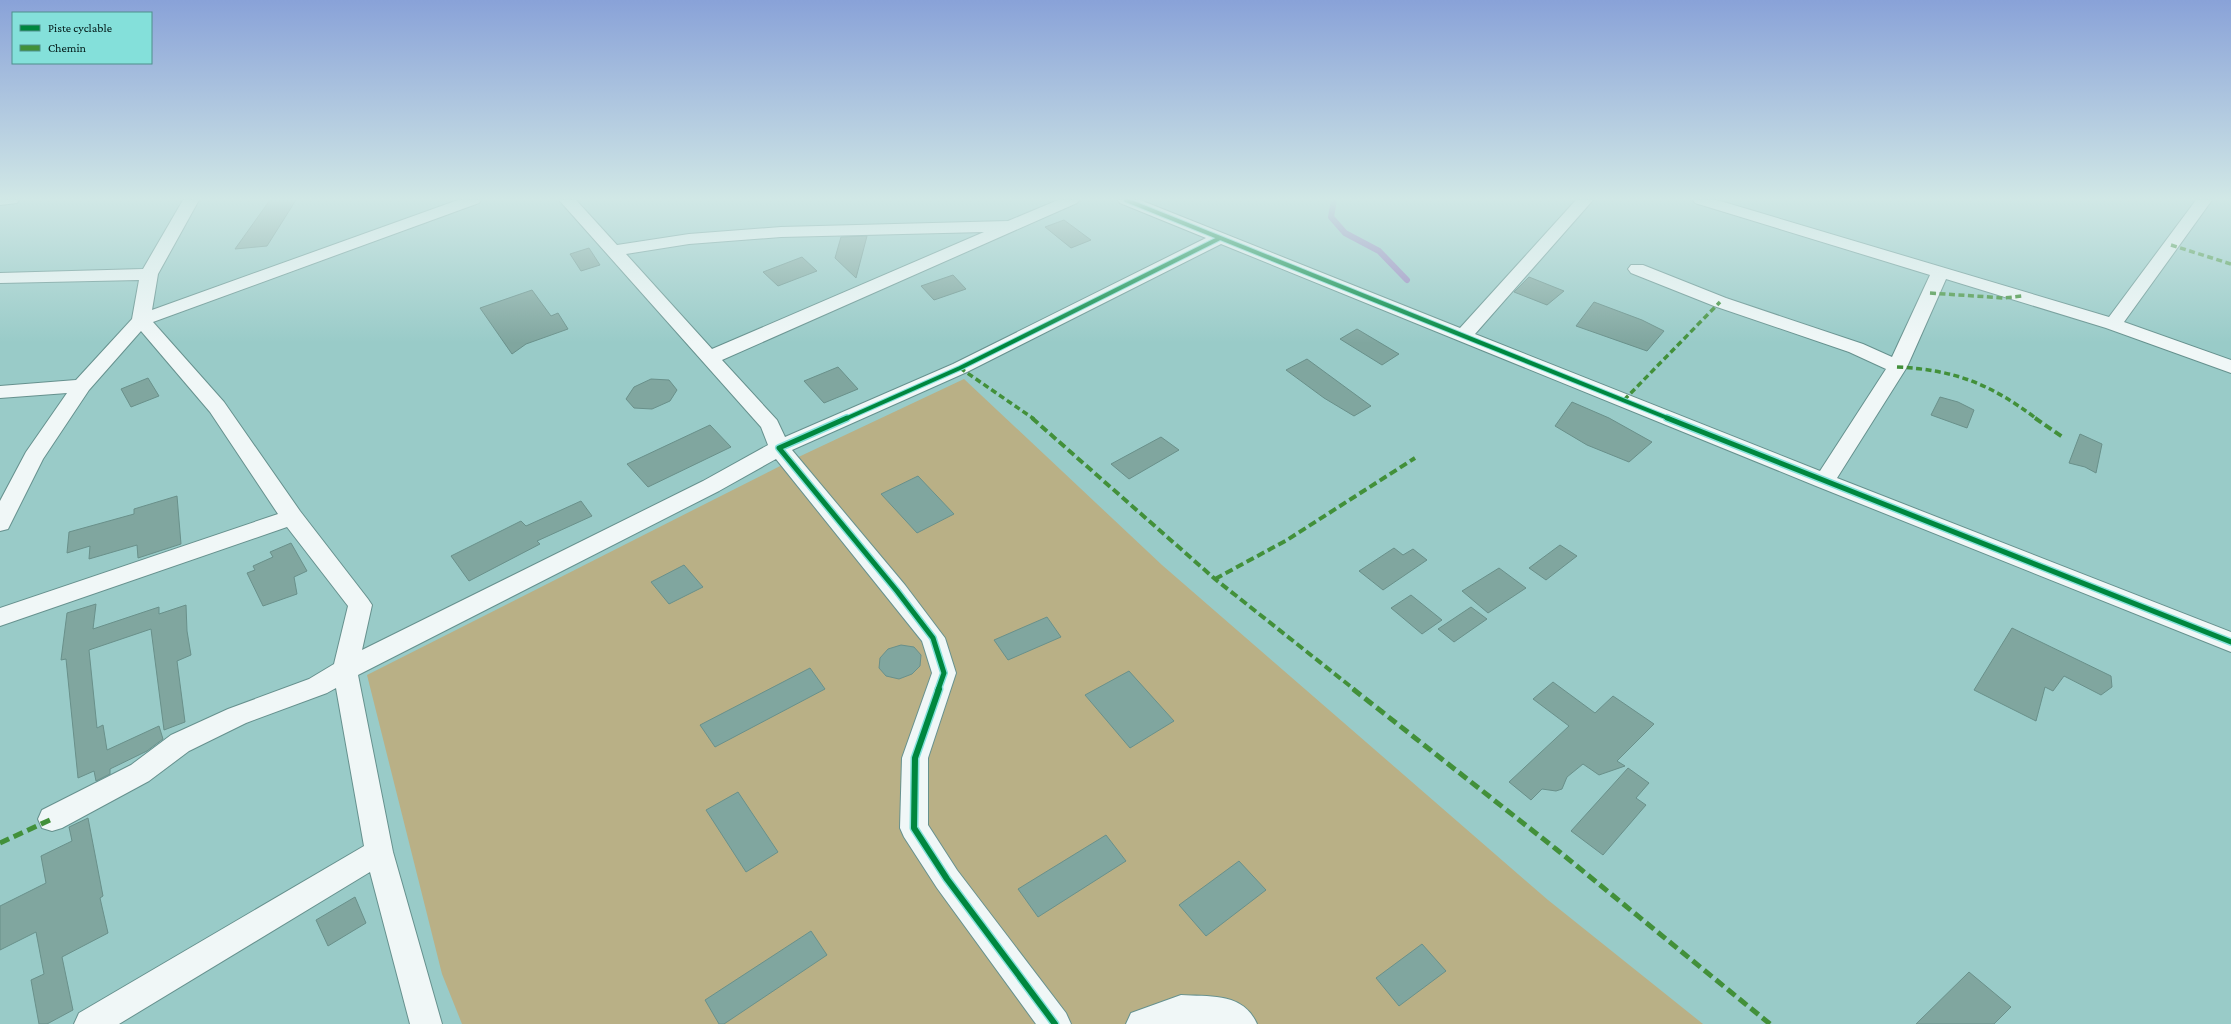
<svg xmlns="http://www.w3.org/2000/svg" width="2231" height="1024" viewBox="0 0 2231 1024" font-family="'Crimson Pro',serif">
  <style>
    .green { fill: #b9b086 }
    .lines { fill: none; stroke-linecap: round; stroke-linejoin: round }
    .stream { stroke: #9a87c0; stroke-width: 6 }
    .building { fill: #80a69f; stroke: #69908a }
    .minor-casing { stroke: #66918e; stroke-width: 2 }
    .minor { fill: #f0f7f7; fill-rule: evenodd }
    .quiet-far2 { stroke: #42903a; stroke-width: 3.5; stroke-dasharray: 6 3.5; stroke-linecap: butt }
    .quiet-far1 { stroke: #42903a; stroke-width: 4; stroke-dasharray: 8 4; stroke-linecap: butt }
    .quiet { stroke: #42903a; stroke-width: 5; stroke-dasharray: 10 5; stroke-linecap: butt }
    .cycleway-far2-casing { stroke: #84e0da; stroke-width: 6 }
    .cycleway-far1-casing { stroke: #84e0da; stroke-width: 8 }
    .cycleway-casing { stroke: #84e0da; stroke-width: 9 }
    .cycleway-far2 { stroke: #00873e; stroke-width: 4 }
    .cycleway-far1 { stroke: #00873e; stroke-width: 5 }
    .cycleway { stroke: #00873e; stroke-width: 6 }
  </style>
  <rect width="100%" height="100%" fill="#99cbc8"/>
  <!-- green -->
  <path class="green" d="M964,379L1162,565L1548,900L1703,1024H462L442,974L367,675L790,461Z"/>
  <g class="lines">
    <!-- stream -->
    <path class="stream" d="M1334,200L1331,217L1345,233L1379,251L1407,280"/>
  </g>
  <!-- building -->
  <path class="building" d="M270,200H296L267,246L235,249Z
    M1064,220L1091,240L1071,248L1045,227Z
    M867,236L856,278L835,258L841,237Z
    M589,248L600,265L581,271L570,254Z
    M802,257L817,271L778,286L763,272Z
    M953,275L966,289L934,300L921,286Z
    M1529,277L1564,291L1547,305L1514,292Z
    M532,290L551,316L558,313L568,329L526,344L512,354L480,308Z
    M1594,302L1642,320L1664,331L1647,351L1576,326Z
    M1357,329L1399,354L1382,365L1340,339Z
    M1307,359L1371,406L1354,416L1324,398L1286,370Z
    M838,367L858,389L824,403L804,381Z
    M148,378L159,396L131,407L121,389Z
    M651,379L669,380L677,390L670,401L652,409L634,408L626,399L634,387Z
    M1940,397L1958,402L1974,410L1967,428L1931,415Z
    M1572,402L1609,418L1652,442L1629,462L1587,445L1555,426Z
    M710,425L731,447L648,487L627,464Z
    M2080,434L2102,444L2096,473L2085,467L2069,463Z
    M1161,437L1179,450L1129,479L1111,464Z
    M918,476L954,514L917,533L881,494Z
    M177,496L181,544L138,558L137,545L89,559L90,546L67,553L69,532L134,514V509Z
    M581,501L592,516L537,541L540,544L469,581L451,556L521,521L526,526Z
    M291,543L307,571L294,577L297,594L263,606L247,573L255,570L253,566L273,557L270,552Z
    M1560,545L1577,556L1546,580L1529,568Z
    M1394,548L1403,555L1413,549L1427,560L1383,590L1359,571Z
    M684,565L703,587L669,604L651,582Z
    M1499,568L1526,588L1488,613L1462,591Z
    M1411,595L1442,620L1422,634L1391,608Z
    M96,604L93,629L159,607V614L186,605L187,631L191,655L177,661L185,722L164,730L151,629L89,650L97,728L103,725L107,750L159,726L163,739L147,751L110,769V774L96,781L94,771L78,778L66,659L61,660L67,613Z
    M1471,607L1487,619L1454,642L1438,629Z
    M1047,617L1061,637L1008,660L994,640Z
    M2012,628L2111,676L2112,687L2101,695L2064,676L2053,691L2045,687L2036,721L1974,690Z
    M901,645L914,647L921,655L920,666L912,674L899,679L886,676L879,668L880,658L888,649Z
    M810,668L825,689L715,747L700,725Z
    M1129,671L1174,721L1130,748L1085,695Z
    M1553,682L1595,713L1613,696L1654,724L1617,761L1625,766L1599,775L1583,764L1567,777L1562,789L1556,791L1542,789L1531,800L1509,782L1569,726L1533,699Z
    M1628,768L1649,783L1636,798L1646,805L1603,855L1571,831Z
    M738,792L778,852L746,872L706,810Z
    M88,818L103,896L100,898L108,933L62,957L73,1010L47,1024H39L31,980L44,974L36,932L0,950V906L46,883L41,856L72,841L69,827Z
    M1106,835L1126,861L1038,917L1018,889Z
    M1239,861L1266,890L1206,936L1179,905Z
    M355,897L366,923L328,946L316,920Z
    M811,931L827,955L724,1024H719L705,1000Z
    M1422,944L1446,971L1399,1006L1376,978Z
    M1969,972L2011,1007L1994,1024H1916Z"/>
  <g class="lines">
    <defs>
      <path id="minor" d="M0,200H19L17,203L0,205Z
        M183,200H199L158,274L152,310L458,200H481L479,203L153,322L224,402L300,511L368,599L372,605L362,650L703,481L768,445L761,427L559,200H576L617,245L689,234L781,227L1008,221L1058,200H1079L1077,203L722,360L777,420L785,437L953,364L1206,238L1120,203L1118,200H1140L1460,328L1576,200H1593L1475,334L1820,471L1886,369L1849,352L1714,306L1631,273L1628,269L1631,265H1643L1726,298L1863,344L1892,357L1930,275L1695,203L1693,200H1717L2109,317L2196,200H2212L2124,322L2231,360V373L2106,328L1946,279L1907,367L1837,478L2231,632V652L1816,486L1221,244L967,372L792,450L905,585L945,638L956,673L928,758V825L957,870L1066,1013L1071,1024H1036L937,888L904,837L900,828L902,758L932,673L922,641L776,459L719,491L358,675L393,852L442,1024H410L370,872L119,1024H74L79,1013L364,846L336,688L327,693L246,723L189,751L149,781L62,828L52,831L42,828L38,819L42,810L131,765L171,735L228,709L309,679L334,664L348,606L287,527L0,626V608L278,514L210,412L141,331L89,390L43,459L8,529L0,531V501L26,452L67,393L0,398V386L76,380L132,319L139,280L0,283V273L143,269ZM984,232L712,349L626,254L689,244L781,237Z
        M1181,995C1210,997 1243,992 1257,1024H1126L1131,1013Z"/>
    </defs>
    <!-- minor casing -->
    <use href="#minor" class="minor-casing"/>
    <!-- minor -->
    <use href="#minor" class="minor"/>
    <!-- quiet-far2 -->
    <path class="quiet-far2" d="M2171,245L2231,264
      M1930,293L2004,298L2022,296
      M1897,367C1956,370 1990,384 2037,419
      M960,368L1034,419
      M1624,400L1720,302"/>
    <!-- quiet-far1 -->
    <path class="quiet-far1" d="M1032,418L1215,579L1355,690
      M2035,418L2064,438
      M1215,579L1287,540L1415,458"/>
    <!-- quiet -->
    <path class="quiet" d="M1353,689L1556,849L1770,1024
      M0,843L52,819"/>
    <defs>
      <path id="cycleway-far2" d="M1126,200L1670,419
        M845,419L960,368L1220,238"/>
      <path id="cycleway-far1" d="M847,418L779,448L897,591L933,638L944,673L938,690
        M1667,418L2231,642"/>
      <path id="cycleway" d="M939,689L915,758L914,828L947,879L1055,1024"/>
    </defs>
    <!-- cycleway-far2 casing -->
    <use href="#cycleway-far2" class="cycleway-far2-casing"/>
    <!-- cycleway-far1 casing -->
    <use href="#cycleway-far1" class="cycleway-far1-casing"/>
    <!-- cycleway casing -->
    <use href="#cycleway" class="cycleway-casing"/>
    <!-- cycleway-far2 -->
    <use href="#cycleway-far2" class="cycleway-far2"/>
    <!-- cycleway-far1 -->
    <use href="#cycleway-far1" class="cycleway-far1"/>
    <!-- cycleway -->
    <use href="#cycleway" class="cycleway"/>
  </g>
  <!-- sky -->
  <linearGradient id="sky" x2="0" y2="1"><stop stop-color="#89a2d8"/><stop offset="0.58" stop-color="#d1e8e6"/><stop offset="1" stop-color="#d1e8e6" stop-opacity="0"/></linearGradient>
  <rect width="2231" height="343" fill="url(#sky)"/>
  <!-- legend -->
  <rect x="12" y="12" width="140" height="52" fill="#84e0da" stroke="#4f8f8b"/>
  <rect x="20" y="25" width="20" height="6" fill="#00873e" stroke="#4f8f8b"/>
  <text x="48" y="32" font-size="12" fill="#001615">Piste cyclable</text>
  <rect x="20" y="45" width="20" height="6" fill="#42903a" stroke="#4f8f8b"/>
  <text x="48" y="52" font-size="12" fill="#001615">Chemin</text>
</svg>
